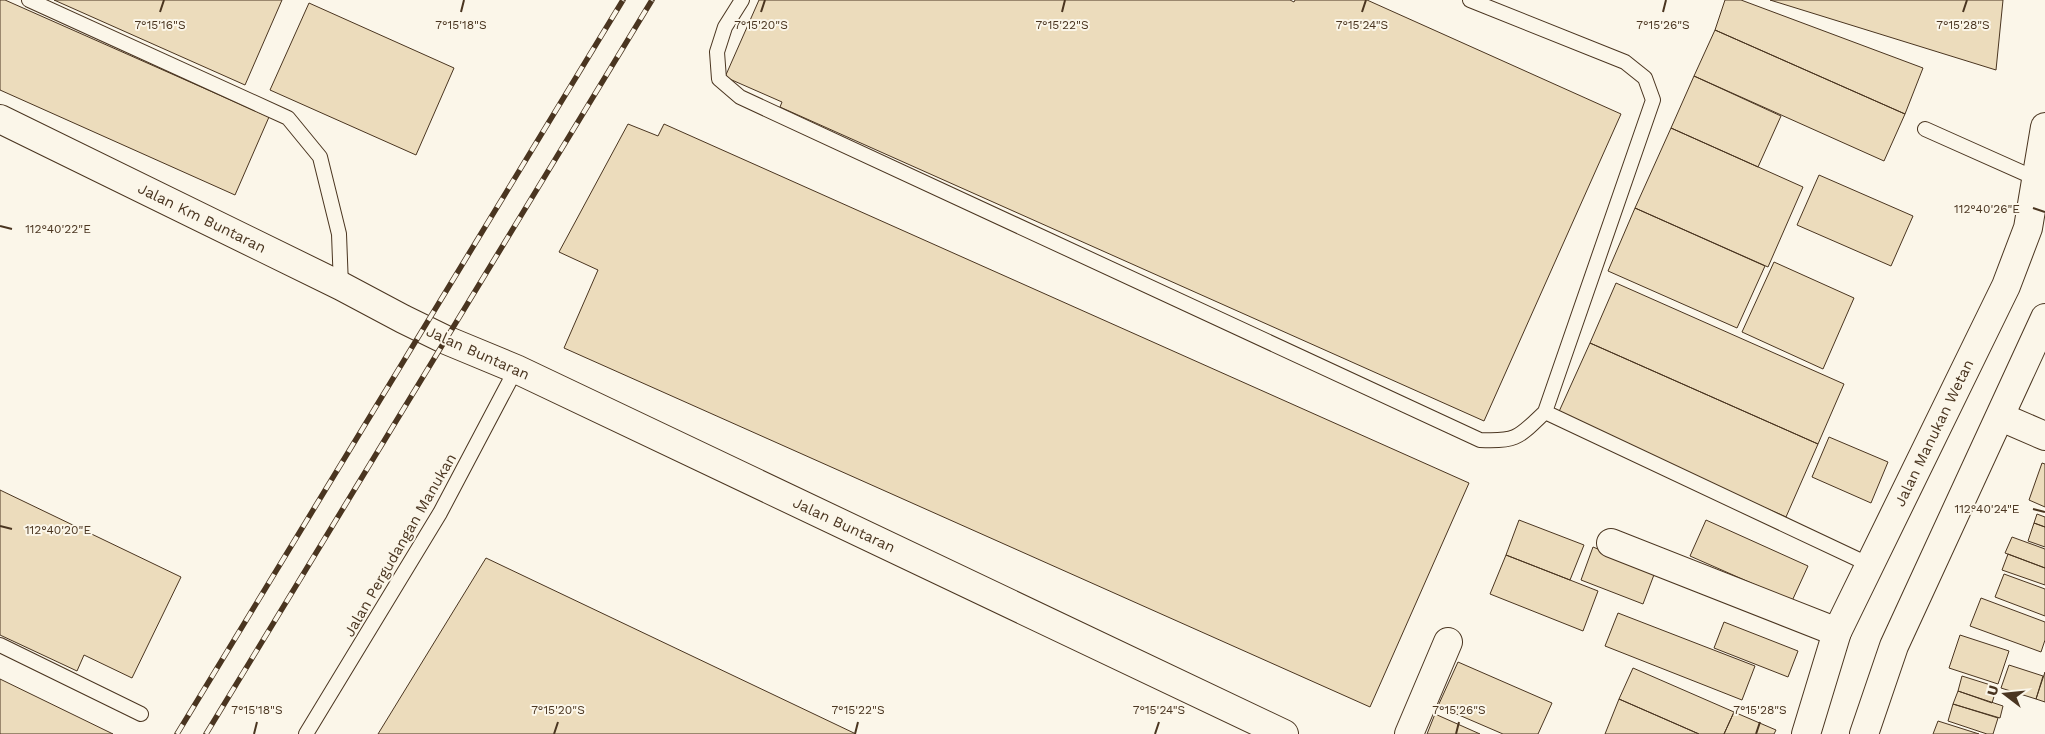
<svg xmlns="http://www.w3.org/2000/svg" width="2045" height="734" viewBox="0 0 2045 734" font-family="'Work Sans',sans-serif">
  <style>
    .building { fill: #ecdcbc; stroke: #4a3520 }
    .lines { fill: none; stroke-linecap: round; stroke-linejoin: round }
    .service-casing { stroke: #4a3520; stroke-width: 16 }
    .minor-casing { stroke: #4a3520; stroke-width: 30 }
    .secondary-casing { stroke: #4a3520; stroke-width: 30 }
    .service { stroke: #fbf6e9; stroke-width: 14 }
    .minor { stroke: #fbf6e9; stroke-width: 28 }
    .secondary { stroke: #fbf6e9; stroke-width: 28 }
    .rail-casing { stroke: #4a3520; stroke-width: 5.5 }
    .rail { stroke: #fbf6e9; stroke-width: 4; stroke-dasharray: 11; stroke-linecap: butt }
    .ticks { fill: none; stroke: #4a3520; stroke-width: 2 }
    .labels { text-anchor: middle; stroke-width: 4; stroke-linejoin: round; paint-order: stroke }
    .street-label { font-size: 15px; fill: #4a3520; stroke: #fbf6e9 }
    .ticks-label { font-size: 12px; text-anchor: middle; fill: #4a3520; stroke: #fbf6e9; stroke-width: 4; stroke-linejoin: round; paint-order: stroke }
  </style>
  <rect width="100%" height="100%" fill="#fbf6e9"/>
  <!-- building -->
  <path class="building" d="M0,0H5L269,117L235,195L0,90Z
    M54,0H282L245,85Z
    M759,0H1290L1294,2L1295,0H1367L1621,114L1484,421L780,107L782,102L725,77Z
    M1725,0H1741L1923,68L1905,114L1715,30Z
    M1770,0H2003L1996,70Z
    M309,3L454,68L416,155L270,90Z
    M1715,30L1905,114L1884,161L1694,76Z
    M1694,76L1781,116L1758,167L1671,128Z
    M628,124L658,136L664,124L1469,483L1370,707L564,348L598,270L559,252Z
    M1671,128L1803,187L1768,267L1635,208Z
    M1819,175L1913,216L1891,266L1797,225Z
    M1635,208L1765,266L1737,328L1608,271Z
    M1774,262L1854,298L1823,369L1742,332Z
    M1616,283L1844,384L1818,444L1590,343Z
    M1590,343L1818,444L1786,517L1557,416Z
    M1829,437L1888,462L1871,503L1812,477Z
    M2042,463L2045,464V507L2029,500Z
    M0,490L181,577L132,678L84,655L77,671L0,635Z
    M2037,514L2045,517V527L2034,523Z
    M1519,520L1584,545L1570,580L1506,555Z
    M1706,520L1808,566L1792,601L1690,556Z
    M2034,523L2045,527V547L2028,541Z
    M2012,537L2045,549V568L2005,553Z
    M1593,547L1655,572L1643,604L1581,580Z
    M2008,554L2045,568V585L2002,570Z
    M1506,555L1598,591L1583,631L1490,594Z
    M486,558L856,734H378Z
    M2004,574L2045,589V616L1995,597Z
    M1981,598L2045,622V640L2041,652L1970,626Z
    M1618,613L1755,666L1742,700L1605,646Z
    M1724,622L1798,651L1788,677L1714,648Z
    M1960,635L2009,651L1998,684L1949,668Z
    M1458,662L1552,703L1538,734H1503L1438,706Z
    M2009,665L2043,676L2036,699L2001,688Z
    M1633,668L1734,712L1724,734H1699L1619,699Z
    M2045,672V702L2036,699Z
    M1962,676L1997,687L1992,703L1958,691Z
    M0,679L113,734H0Z
    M1958,691L2003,706L2000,718L1953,704Z
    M1619,699L1699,734H1605Z
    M1953,704L1998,718L1993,734H1987L1948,721Z
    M1734,712L1776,730L1774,734H1724Z
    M1435,714L1480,734H1427Z
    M1938,721L1979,734H1933Z"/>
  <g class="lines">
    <defs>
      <path id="service" d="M29,0L288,118L320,157L339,234L341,286
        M742,0L725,27L717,52L719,79L740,97L1480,440C1517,442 1519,437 1545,412L1870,565
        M1470,0L1625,62L1645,78L1653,100L1545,412
        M1925,129L2037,179
        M0,645L141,714
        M306,734L440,513L516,369"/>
      <path id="minor" d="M0,119L341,286L403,319L446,340L516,369L1284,734
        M2001,417L2045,436
        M1611,543L1837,632
        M1409,734L1448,642"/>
      <path id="secondary" d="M1806,734L1837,632L2006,286L2028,228L2045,127
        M1864,734L1894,646L2045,318"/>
    </defs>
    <!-- service casing -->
    <use href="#service" class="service-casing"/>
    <!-- minor casing -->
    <use href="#minor" class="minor-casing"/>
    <!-- secondary casing -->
    <use href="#secondary" class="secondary-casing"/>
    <!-- service -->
    <use href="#service" class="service"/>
    <!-- minor -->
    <use href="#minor" class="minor"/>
    <!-- secondary -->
    <use href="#secondary" class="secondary"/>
    <defs>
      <path id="rail" d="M177,734L623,0
        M206,734L652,0"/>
    </defs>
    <!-- rail casing -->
    <use href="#rail" class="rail-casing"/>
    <!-- rail -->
    <use href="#rail" class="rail"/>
  </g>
  <!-- ticks -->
  <path class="ticks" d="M160,12L164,0M461,12L464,0M761,12L765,0M1062,12L1065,0M1362,12L1366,0M1663,12L1666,0M1963,12L1967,0M2033,208L2045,212M0,226L12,229M2033,509L2045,512M0,526L12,529M254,734L257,722M554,734L558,722M855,734L858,722M1155,734L1159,722M1456,734L1459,722M1756,734L1760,722"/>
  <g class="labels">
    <!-- street labels -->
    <g class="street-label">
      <text transform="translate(202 218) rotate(26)" y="5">Jalan Km Buntaran</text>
      <text transform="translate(478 353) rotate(24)" y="5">Jalan Buntaran</text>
      <text transform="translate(1934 433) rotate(-64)" y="5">Jalan Manukan Wetan</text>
      <text transform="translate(844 525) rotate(25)" y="5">Jalan Buntaran</text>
      <text transform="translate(400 545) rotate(-60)" y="5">Jalan Pergudangan Manukan</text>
    </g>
  </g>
  <g class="ticks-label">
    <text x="160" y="29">7°15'16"S</text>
    <text x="461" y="29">7°15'18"S</text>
    <text x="761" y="29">7°15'20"S</text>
    <text x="1062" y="29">7°15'22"S</text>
    <text x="1362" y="29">7°15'24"S</text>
    <text x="1663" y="29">7°15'26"S</text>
    <text x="1963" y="29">7°15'28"S</text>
    <text x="1987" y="213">112°40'26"E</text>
    <text x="58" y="233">112°40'22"E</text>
    <text x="1987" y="513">112°40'24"E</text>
    <text x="58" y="534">112°40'20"E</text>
    <text x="257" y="714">7°15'18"S</text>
    <text x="558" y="714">7°15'20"S</text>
    <text x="858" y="714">7°15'22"S</text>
    <text x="1159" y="714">7°15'24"S</text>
    <text x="1459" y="714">7°15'26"S</text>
    <text x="1760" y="714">7°15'28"S</text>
  </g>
  <!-- north arrow -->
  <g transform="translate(2005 694) rotate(286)" stroke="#fbf6e9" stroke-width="4" paint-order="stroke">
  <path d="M0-4L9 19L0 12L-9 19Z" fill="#4a3520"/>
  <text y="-8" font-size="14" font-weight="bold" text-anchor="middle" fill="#4a3520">U</text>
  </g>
</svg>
